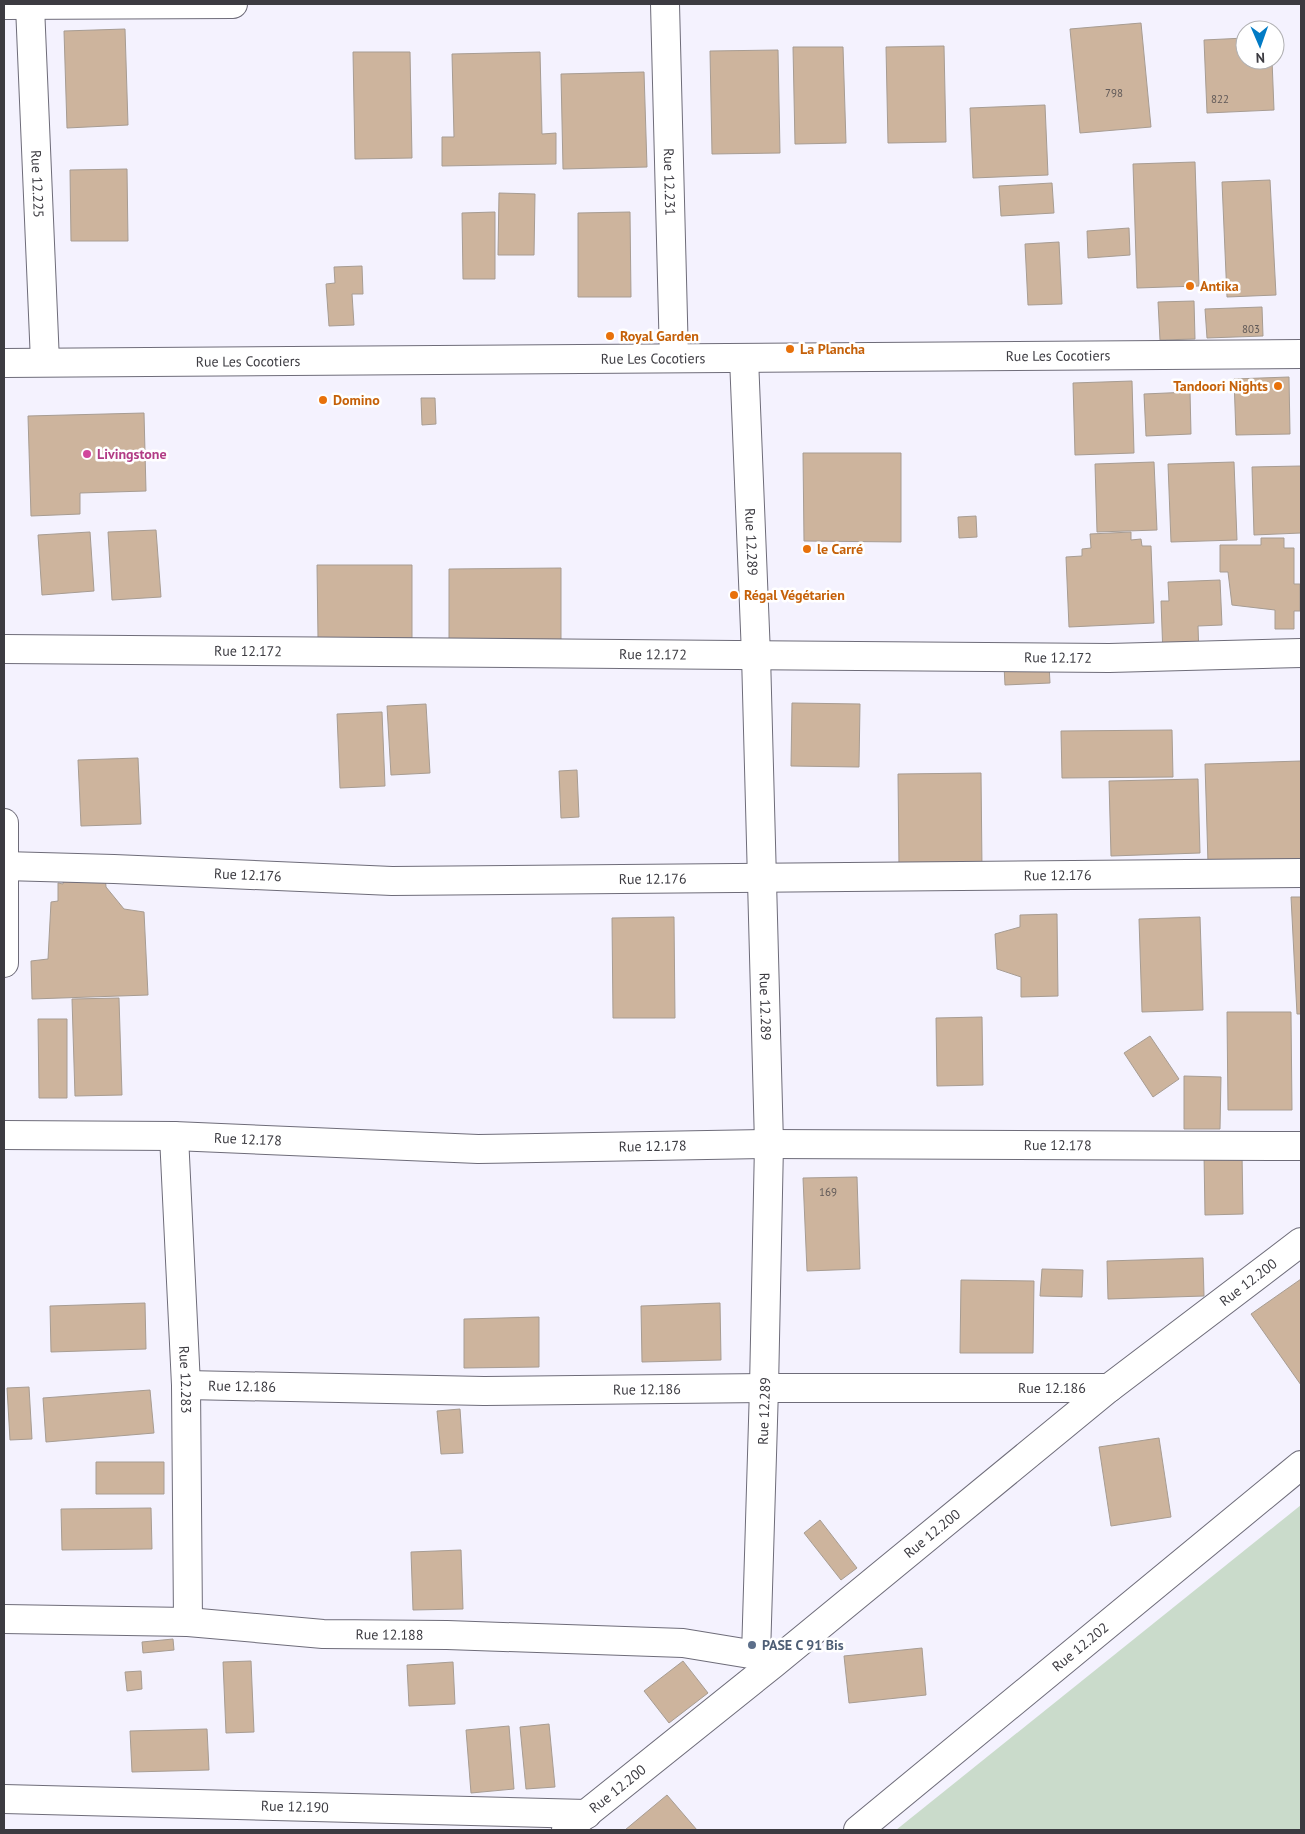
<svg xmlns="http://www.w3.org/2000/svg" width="1305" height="1834" viewBox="0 0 1305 1834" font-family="'PT Sans',sans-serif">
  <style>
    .green { fill: #cadbcb }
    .building { fill: #cdb49d; stroke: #a79c92 }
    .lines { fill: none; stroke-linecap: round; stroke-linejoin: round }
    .minor-casing { stroke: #6e6c79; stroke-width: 30 }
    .minor { stroke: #fff; stroke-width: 28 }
    .food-dot { fill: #e8710a; stroke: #fff; stroke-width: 2 }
    .hotel-dot { fill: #d1479c; stroke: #fff; stroke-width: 2 }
    .service-dot { fill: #5c6f8a; stroke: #fff; stroke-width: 2 }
    .labels { text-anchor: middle; stroke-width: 5; stroke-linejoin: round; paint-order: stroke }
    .number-label { font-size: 11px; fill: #605958 }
    .street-label { font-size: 14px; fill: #3c3b41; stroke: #fff }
    .food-label { font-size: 14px; font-weight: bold; fill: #c56008; stroke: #fff; text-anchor: start }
    .hotel-label { font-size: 14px; font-weight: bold; fill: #b23c85; stroke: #fff; text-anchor: start }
    .service-label { font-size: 14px; font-weight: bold; fill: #4e5e75; stroke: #fff; text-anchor: start }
  </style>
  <rect width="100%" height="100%" fill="#f4f2fe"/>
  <!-- green -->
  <path class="green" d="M1301,1505V1830H896Z"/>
  <!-- building -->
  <path class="building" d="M1141,23L1151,127L1080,133L1070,29Z
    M125,29L128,125L67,128L64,31Z
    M1245,38V60H1272L1274,110L1207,113L1204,40Z
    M944,46L946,142L888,143L886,47Z
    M793,47H843L846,143L795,144Z
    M778,50L780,153L712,154L710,51Z
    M353,52H410L412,158L355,159Z
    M540,52L542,134L556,133V164L442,166V137H454L452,54Z
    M644,72L647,167L563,169L561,74Z
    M1045,105L1048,175L973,178L970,108Z
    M1195,162L1199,286L1137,288L1133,164Z
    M127,169L128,241H71L70,170Z
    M1270,180L1276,295L1227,297L1222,182Z
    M1052,183L1054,213L1001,216L999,186Z
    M499,193L535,194L534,255H498Z
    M495,212V279H463L462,213Z
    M630,212L631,297H578V213Z
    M1129,228L1130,255L1088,258L1087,231Z
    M1059,242L1062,304L1028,305L1025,244Z
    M362,266L363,294H352L354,325L329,326L326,284L335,283L334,267Z
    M1194,301L1195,339L1160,340L1158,302Z
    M1262,307L1263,336L1207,338L1205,309Z
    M1289,377L1290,434L1236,435L1234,379Z
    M1132,381L1134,453L1075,455L1073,383Z
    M1190,392L1191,434L1146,436L1144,394Z
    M421,398H435L436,424L422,425Z
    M144,413L146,491L80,493V514L31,516L28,416Z
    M803,453H901V542L804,541Z
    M1154,462L1157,530L1097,532L1095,464Z
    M1234,462L1237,540L1171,542L1168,464Z
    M1301,466V533L1254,535L1252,467Z
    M976,516L977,537L959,538L958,517Z
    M156,530L161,597L112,600L108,532Z
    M90,532L94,591L42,595L38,535Z
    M1131,532V540L1141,539L1142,546H1151L1154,623L1069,627L1066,557L1082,556V549L1091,548L1090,534Z
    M1261,538H1284V548H1294V584H1300V611H1294V629H1275V610L1232,605L1228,572H1220V545H1261Z
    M317,565H412V638H318Z
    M561,568V641L449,642V569Z
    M1220,580L1222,625L1198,626L1199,654L1163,656L1161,601H1169L1168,582Z
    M1049,665L1050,683L1005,685L1004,666Z
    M792,703L860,704L859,767L791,766Z
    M426,704L430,773L391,775L387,706Z
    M382,712L385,786L340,788L337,714Z
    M1172,730L1173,777L1062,778L1061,731Z
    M138,758L141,824L81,826L78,760Z
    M1301,761V860L1208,863L1205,764Z
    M577,770L579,817L561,818L559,771Z
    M981,773L982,868H899L898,774Z
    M1198,779L1200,853L1111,856L1109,781Z
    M64,875H105L106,887L124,909L144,912L148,995L32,999L31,961L48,959L51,902L58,901V883L63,884Z
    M1291,897H1301V1014H1297Z
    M1057,914L1058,996L1021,997V977L997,969L995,934L1020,927V915Z
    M674,917L675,1018H613L612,918Z
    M1200,917L1203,1010L1142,1012L1139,919Z
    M119,998L122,1095L75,1096L72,999Z
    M1227,1012H1291L1292,1110H1228Z
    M982,1017L983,1085L937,1086L936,1018Z
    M38,1019H67V1098H39Z
    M1150,1036L1179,1079L1153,1097L1124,1053Z
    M1184,1076L1221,1077L1220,1129H1184Z
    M1204,1154H1242L1243,1214L1205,1215Z
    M857,1177L860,1269L807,1271L803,1178Z
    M1203,1258L1204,1296L1108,1299L1107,1261Z
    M1042,1269L1083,1270L1082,1297L1040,1296Z
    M1301,1279V1385L1251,1314Z
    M961,1280L1034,1281L1033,1353H960Z
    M145,1303L146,1349L51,1352L50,1306Z
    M720,1303L721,1360L642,1362L641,1306Z
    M539,1317V1367L464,1368V1319Z
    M29,1387L32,1439L10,1440L7,1388Z
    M150,1390L154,1433L46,1442L43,1398Z
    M460,1409L463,1453L441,1454L437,1411Z
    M1159,1438L1171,1517L1111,1526L1099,1447Z
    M96,1462H164V1494H96Z
    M151,1508L152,1549L62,1550L61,1509Z
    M820,1520L857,1568L841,1580L804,1533Z
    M461,1550L463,1609L413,1610L411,1552Z
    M173,1639L174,1650L143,1653L142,1642Z
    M922,1648L926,1695L849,1703L844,1656Z
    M251,1661L254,1732L226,1733L223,1662Z
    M683,1661L708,1693L669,1723L644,1691Z
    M453,1662L455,1704L409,1706L407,1665Z
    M141,1671L142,1689L127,1691L125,1672Z
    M549,1724L555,1787L526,1789L520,1727Z
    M509,1726L514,1789L471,1793L466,1730Z
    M207,1729L209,1770L132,1772L130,1731Z
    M667,1795L697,1830H625Z"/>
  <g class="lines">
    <defs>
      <g id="minor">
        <path id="s1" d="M665,4L674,358"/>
        <path d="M4,5L233,4"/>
        <path id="s2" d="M30,6L45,362"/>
        <path id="s3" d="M744,358L756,655L769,1144L764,1388L756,1655"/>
        <path id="s4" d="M4,363L1301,354"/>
        <path id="s5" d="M4,649L1109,658L1301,653"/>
        <path d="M4,823V963"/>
        <path id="s6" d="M4,866L114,869L392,881L1301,873"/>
        <path id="s7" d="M4,1135L174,1136L478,1149L769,1144L1301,1146"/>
        <path id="s8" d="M174,1136L186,1385L188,1622"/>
        <path id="s9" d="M186,1385L484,1391L764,1388H1109"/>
        <path id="s10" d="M4,1619L188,1622L323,1634L447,1635L683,1643L756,1655L771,1663"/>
        <path id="s11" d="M4,1799L587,1814"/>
        <path id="s12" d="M566,1830L773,1664L1109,1388L1301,1242"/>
        <path id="s13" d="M858,1830L1301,1465"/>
      </g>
    </defs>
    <!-- minor casing -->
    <use href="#minor" class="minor-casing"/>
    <!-- minor -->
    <use href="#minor" class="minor"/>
  </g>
  <!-- markers -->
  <g class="food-dot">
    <circle cx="1190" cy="286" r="5"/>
    <circle cx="610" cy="336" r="5"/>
    <circle cx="790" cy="349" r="5"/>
    <circle cx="1278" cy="386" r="5"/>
    <circle cx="323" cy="400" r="5"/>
    <circle cx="807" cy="549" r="5"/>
    <circle cx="734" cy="595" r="5"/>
  </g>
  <circle class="hotel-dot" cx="87" cy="454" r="5"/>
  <circle class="service-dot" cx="752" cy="1645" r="5"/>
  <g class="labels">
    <!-- number labels -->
    <g class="number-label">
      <text x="1114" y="97">798</text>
      <text x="1220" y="103">822</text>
      <text x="1251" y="333">803</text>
      <text x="828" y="1196">169</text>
    </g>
    <!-- street labels -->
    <g class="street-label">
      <text dy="5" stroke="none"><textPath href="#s1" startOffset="178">Rue 12.231</textPath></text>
      <text dy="5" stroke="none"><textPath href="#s2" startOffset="178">Rue 12.225</textPath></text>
      <text dy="5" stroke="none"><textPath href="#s4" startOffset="1054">Rue Les Cocotiers</textPath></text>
      <text dy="5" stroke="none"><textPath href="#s4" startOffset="649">Rue Les Cocotiers</textPath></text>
      <text dy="5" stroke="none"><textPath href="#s4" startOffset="244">Rue Les Cocotiers</textPath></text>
      <text dy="5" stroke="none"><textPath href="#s3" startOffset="184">Rue 12.289</textPath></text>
      <text dy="5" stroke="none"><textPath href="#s5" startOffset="244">Rue 12.172</textPath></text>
      <text dy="5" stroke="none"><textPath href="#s5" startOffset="649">Rue 12.172</textPath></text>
      <text dy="5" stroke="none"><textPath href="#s5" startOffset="1054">Rue 12.172</textPath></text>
      <text dy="5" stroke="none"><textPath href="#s6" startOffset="244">Rue 12.176</textPath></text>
      <text dy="5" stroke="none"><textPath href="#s6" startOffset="1054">Rue 12.176</textPath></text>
      <text dy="5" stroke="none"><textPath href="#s6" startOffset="649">Rue 12.176</textPath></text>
      <text dy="5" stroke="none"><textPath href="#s3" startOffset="649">Rue 12.289</textPath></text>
      <text dy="5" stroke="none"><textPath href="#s7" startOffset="244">Rue 12.178</textPath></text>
      <text dy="5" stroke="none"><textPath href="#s7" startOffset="1054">Rue 12.178</textPath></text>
      <text dy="5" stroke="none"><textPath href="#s7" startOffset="649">Rue 12.178</textPath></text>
      <text dy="5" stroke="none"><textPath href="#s12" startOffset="875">Rue 12.200</textPath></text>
      <text dy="5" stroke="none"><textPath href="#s8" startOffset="244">Rue 12.283</textPath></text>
      <text dy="5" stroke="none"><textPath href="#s9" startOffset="56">Rue 12.186</textPath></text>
      <text dy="5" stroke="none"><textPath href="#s9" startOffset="866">Rue 12.186</textPath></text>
      <text dy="5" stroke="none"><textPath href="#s9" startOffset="461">Rue 12.186</textPath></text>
      <text transform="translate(764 1411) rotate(-88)" y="5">Rue 12.289</text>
      <text dy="5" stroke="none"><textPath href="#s12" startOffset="471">Rue 12.200</textPath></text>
      <text dy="5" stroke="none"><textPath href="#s10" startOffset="386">Rue 12.188</textPath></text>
      <text dy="5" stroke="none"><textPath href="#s13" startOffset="288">Rue 12.202</textPath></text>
      <text dy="5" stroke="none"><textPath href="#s12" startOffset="66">Rue 12.200</textPath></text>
      <text dy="5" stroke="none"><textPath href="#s11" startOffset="291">Rue 12.190</textPath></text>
    </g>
    <!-- food labels -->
    <g class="food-label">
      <text x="1200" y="291">Antika</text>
      <text x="620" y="341">Royal Garden</text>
      <text x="800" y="354">La Plancha</text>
      <text x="1268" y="391" text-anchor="end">Tandoori Nights</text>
      <text x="333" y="405">Domino</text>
      <text x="817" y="554">le Carré</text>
      <text x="744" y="600">Régal Végétarien</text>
    </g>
    <!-- hotel labels -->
    <g class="hotel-label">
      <text x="97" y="459">Livingstone</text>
    </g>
    <!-- service labels -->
    <g class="service-label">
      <text x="762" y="1650">PASE C 91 Bis</text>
    </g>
  </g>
  <!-- border -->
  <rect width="1305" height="1834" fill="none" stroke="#3c3b41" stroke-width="10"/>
  <!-- north arrow -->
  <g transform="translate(1260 45) rotate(178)"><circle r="24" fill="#ffffff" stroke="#b1b1b3"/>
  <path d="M0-4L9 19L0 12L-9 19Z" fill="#027bc5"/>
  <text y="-8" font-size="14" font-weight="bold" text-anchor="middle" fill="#3c3b41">N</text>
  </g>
</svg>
